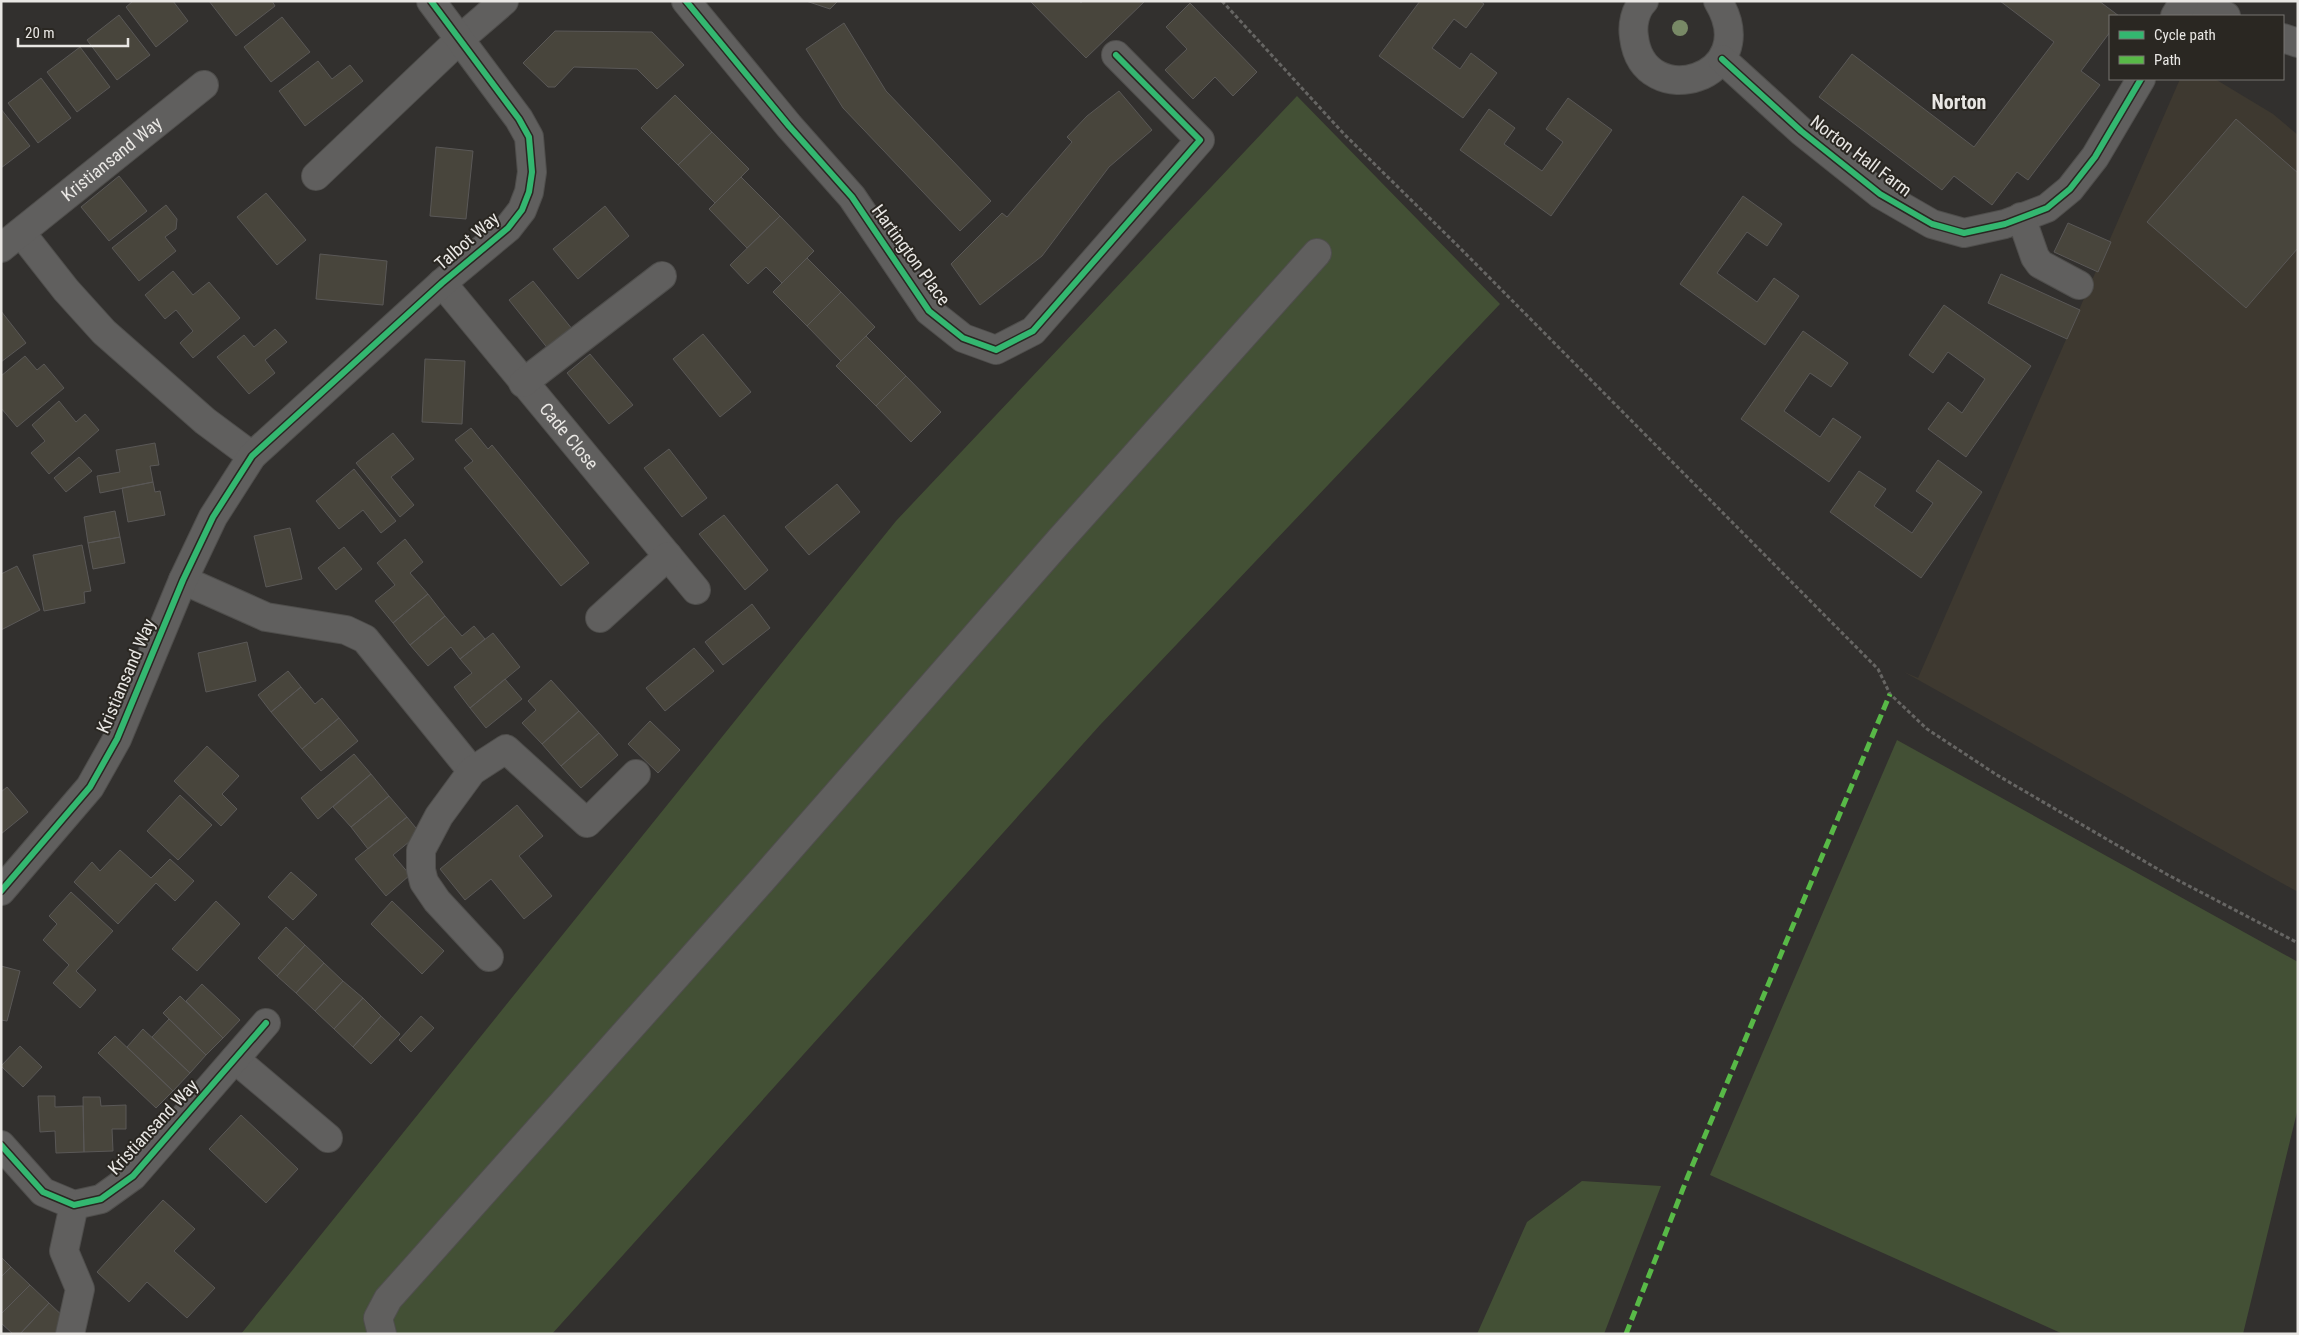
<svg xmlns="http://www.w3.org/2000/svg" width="2299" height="1335" viewBox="0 0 2299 1335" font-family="'Roboto Condensed',sans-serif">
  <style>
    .built { fill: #3e3930 }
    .green { fill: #435035 }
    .building { fill: #48453c; stroke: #5a5857 }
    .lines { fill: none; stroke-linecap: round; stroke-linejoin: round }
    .minor-casing { stroke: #4f4e4c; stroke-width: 30 }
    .path { stroke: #666563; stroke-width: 3; stroke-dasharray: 4 2.5; stroke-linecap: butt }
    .minor { stroke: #605f5e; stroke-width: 28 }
    .quiet { stroke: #58b947; stroke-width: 5; stroke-dasharray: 10 5; stroke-linecap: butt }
    .cycleway-casing { stroke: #2a2722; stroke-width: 9 }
    .cycleway { stroke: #33b770; stroke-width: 6 }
    .tree { fill: #788966 }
    .labels { text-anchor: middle; stroke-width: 4; stroke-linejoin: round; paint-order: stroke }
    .street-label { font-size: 18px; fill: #e9e7e4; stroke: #2a2722 }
    .quarter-label { font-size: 20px; font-weight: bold; fill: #e9e7e4; stroke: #2a2722 }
  </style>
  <rect width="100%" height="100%" fill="#32302e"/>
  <!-- built -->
  <path class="built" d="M2180,79H2215L2273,114L2298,135V892L1904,672L1918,678Z"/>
  <!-- green -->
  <path class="green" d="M1297,96L1500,304L1100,725L552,1334H241L896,521Z
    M1897,740L2298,962V1108L2243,1334H2063L1710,1175Z
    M1582,1181L1661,1186L1604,1334H1477L1527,1222Z"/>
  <!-- building -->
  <path class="building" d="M133,1H173L188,21L156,47L126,7Z
    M209,1H272L275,6L236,36Z
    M806,1H838L830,9Z
    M1030,1H1079L1081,3L1083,1H1145L1086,58Z
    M1420,1H1480L1484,4L1466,28L1454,19L1432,48L1460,69L1471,53L1497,73L1463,118L1379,56Z
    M2000,1H2099L2119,16H2110V32L2081,71L2100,85L2028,180L2017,172L1992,205L1954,176L1942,190L1819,97L1852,54L1974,147L2054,42Z
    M1190,3L1257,72L1233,96L1215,77L1193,99L1165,70L1187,49L1166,27Z
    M119,15L150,55L117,80L87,40Z
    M282,17L310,52L271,82L244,47Z
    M844,23L886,91L991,201L960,231L843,108L806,49Z
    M555,31L652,32L684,65L657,89L637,69L574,67L555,87H548L523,63Z
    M80,47L110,87L77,112L47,72Z
    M318,61L332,79L350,65L363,81L305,126L279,91Z
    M41,78L71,118L38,143L8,103Z
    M1119,91L1152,130L1109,167L1042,256L980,305L951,264L1002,213L1007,217L1072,142L1067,137L1087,116Z
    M675,95L712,132L678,165L641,128Z
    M1568,98L1612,130L1551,216L1460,150L1489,109L1515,128L1504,144L1542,171L1563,142L1546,129Z
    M1,109L30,146L1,168Z
    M2236,119L2298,173V248L2246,308L2147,222Z
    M712,132L749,169L715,203L678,165Z
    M436,147L473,151L466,219L430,216Z
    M119,176L147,211L109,241L81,207Z
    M741,177L780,216L747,248L709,209Z
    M266,193L306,240L277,265L237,217Z
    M1743,196L1782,224L1767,246L1747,232L1717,273L1757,302L1774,278L1799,296L1765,345L1680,284Z
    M166,205L177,219L176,229L165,237L176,251L139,281L112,248Z
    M605,206L629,236L578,279L553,249Z
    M780,216L814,251L782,283L766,267L748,284L730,265Z
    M2068,223L2111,242L2098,272L2054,252Z
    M320,254L387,261L383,305L316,299Z
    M807,258L841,292L807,326L773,292Z
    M173,271L193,295L209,282L240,318L193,358L180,343L193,331L176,310L165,319L145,295Z
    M2001,274L2080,310L2067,339L1988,303Z
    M533,281L573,330L549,350L509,300Z
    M841,292L875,327L841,361L807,326Z
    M1944,305L2031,366L1966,457L1928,429L1948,402L1962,413L1985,379L1948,352L1933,373L1909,355Z
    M1,311L26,343L1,362Z
    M275,329L287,342L265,360L275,373L249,394L217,357L244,335L254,347Z
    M1803,331L1848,363L1831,387L1810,373L1784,411L1820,437L1833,418L1861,437L1829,482L1741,419Z
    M703,334L751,392L720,417L673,359Z
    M866,336L906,376L876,406L836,366Z
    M590,354L633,405L609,424L567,373Z
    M25,356L37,370L44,364L64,388L17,427L1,408V376Z
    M425,359L465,361L462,424L422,422Z
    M906,376L941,412L911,442L876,406Z
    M59,401L76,422L85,414L99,430L49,474L31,453L45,441L32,425Z
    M471,428L488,449L492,445L589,563L561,586L464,468L473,461L455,440Z
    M393,433L414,459L391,477L414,505L400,517L356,463Z
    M155,443L159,465L150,466L153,482L100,493L97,476L120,472L116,450Z
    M669,449L707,498L682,517L644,468Z
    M79,457L92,471L66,492L54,478Z
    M1938,460L1982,492L1921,578L1830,512L1859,471L1886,489L1874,506L1912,533L1933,503L1916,491Z
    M354,469L396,521L381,533L363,510L339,529L316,501Z
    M153,482L155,492L160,491L165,515L128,522L122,488Z
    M837,484L860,512L809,555L785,527Z
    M115,511L120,537L88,543L84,517Z
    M724,515L768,570L745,590L699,534Z
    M290,528L302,579L266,587L254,536Z
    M120,537L125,563L93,569L88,543Z
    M405,539L423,562L410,573L428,594L393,623L375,601L395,585L377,563Z
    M82,545L91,591L84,592L85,603L44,611L33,555Z
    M344,547L362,569L336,590L318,568Z
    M17,566L40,610L1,630V574Z
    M428,594L445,616L410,645L393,623Z
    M752,604L770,628L723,665L705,642Z
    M445,616L462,636L474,626L485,639L460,659L451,647L428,666L410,645Z
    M493,633L520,667L470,708L454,687L472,673L460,659Z
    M247,642L256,681L206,692L198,653Z
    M694,648L714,671L665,711L646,688Z
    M288,671L301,687L271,712L258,695Z
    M505,679L522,699L486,728L470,708Z
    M551,680L579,711L542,744L522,723L536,710L528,701Z
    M301,687L315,704L322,698L339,718L302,749L271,712Z
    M579,711L599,733L561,766L542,744Z
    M339,718L358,741L321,771L302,749Z
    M650,721L680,750L658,773L628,744Z
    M599,733L618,755L581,788L561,766Z
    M207,746L239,776L222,794L237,809L221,826L174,781Z
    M354,754L371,774L318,819L301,798Z
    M371,774L389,796L351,827L333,807Z
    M7,787L28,812L1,834V792Z
    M180,795L212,825L178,860L147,831Z
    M389,796L407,817L368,849L351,827Z
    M517,805L543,836L519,856L552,896L524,919L491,879L465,900L440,869Z
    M407,817L420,833L393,855L410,875L386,896L355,859Z
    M120,850L151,878L170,859L194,881L175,901L156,883L118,924L74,882L92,862L100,871Z
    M291,872L317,895L293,920L268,897Z
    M71,892L113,931L76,971L96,990L80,1008L53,983L69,965L43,940L57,924L49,916Z
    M216,901L240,924L197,971L172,949Z
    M392,901L444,951L422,974L371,924Z
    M286,927L305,945L277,976L258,958Z
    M305,945L324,963L296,993L277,976Z
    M324,963L343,981L315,1011L296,993Z
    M1,966L20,971L7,1021L1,1020Z
    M343,981L363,998L334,1029L315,1011Z
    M202,984L240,1020L223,1038L186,1001Z
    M180,996L223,1038L206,1055L163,1013Z
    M363,998L381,1016L353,1047L334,1029Z
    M381,1016L400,1034L371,1064L353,1047Z
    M421,1016L434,1028L411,1052L399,1040Z
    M169,1019L206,1055L190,1073L152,1037Z
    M143,1029L190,1073L173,1091L127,1047Z
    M115,1036L173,1091L156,1108L98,1053Z
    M20,1046L42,1067L23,1087L1,1066Z
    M38,1096H55V1107L83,1106L84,1152L56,1153L55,1131L40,1132Z
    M83,1097H100L101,1106L126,1105V1129H112L113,1151L84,1152Z
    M241,1115L298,1169L266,1203L209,1149Z
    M163,1200L195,1229L174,1251L215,1288L187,1318L147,1282L129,1302L97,1272Z
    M1,1257L11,1267L1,1277Z
    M11,1267L30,1285L1,1314V1277Z
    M30,1285L49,1303L20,1334H13L1,1323V1314Z
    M49,1303L68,1321L56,1334H20Z"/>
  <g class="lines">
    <defs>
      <g id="minor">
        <path d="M686,1L789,126L852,197L929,311L963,338L996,350L1033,331L1200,140L1116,55"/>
        <path d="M1644,1C1635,10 1632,25 1634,37C1643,114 1765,79 1718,1"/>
        <path d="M2196,1L2226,16"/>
        <path d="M2175,16L2184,1"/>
        <path d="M2283,38L2298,43"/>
        <path d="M1722,59L1801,131L1880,194L1932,224L1964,233L2005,224L2047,208L2070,189L2095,157L2141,79"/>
        <path d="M316,176L460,39L504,1"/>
        <path d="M2021,217L2035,257L2040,264L2079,285"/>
        <path d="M22,234L66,290L104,332L205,421L252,456"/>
        <path id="s1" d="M1,248L204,85"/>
        <path id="s2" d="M442,283L696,590"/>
        <path d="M523,383L662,276"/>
        <path d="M183,580L266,617L346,630L365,639L472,771"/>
        <path d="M600,618L668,556"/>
        <path d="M1,891L90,787L117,739L183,580L213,517L252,456L442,283L508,228L522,210L529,192L532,172L529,137L519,119L431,1"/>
        <path d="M489,957L437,901L424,882L421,870V850L439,816L472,771L506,749L587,823L636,774"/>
        <path d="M235,1059L328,1138"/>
        <path d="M1,1145L43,1192L74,1205L101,1199L133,1176L266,1023"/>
        <path d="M70,1334L80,1289L64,1251L74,1205"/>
        <path d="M382,1334L378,1318L388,1299L762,880L1060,540L1317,253"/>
      </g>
    </defs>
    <!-- minor casing -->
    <use href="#minor" class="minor-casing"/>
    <!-- path -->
    <path class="path" d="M1222,1L1344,134L1458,246L1878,669L1890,694L1927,729L1997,775L2168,875L2298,943"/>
    <!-- minor -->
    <use href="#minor" class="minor"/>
    <!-- quiet -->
    <path class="quiet" d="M1626,1334L1688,1176L1890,694"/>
    <defs>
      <path id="cycleway" d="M686,1L789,126L852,197L929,311L963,338L996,350L1033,331L1200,140L1116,55
        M1722,59L1801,131L1880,194L1932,224L1964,233L2005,224L2047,208L2070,189L2095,157L2141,79
        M1,891L90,787L117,739L183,580L213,517L252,456L442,283L508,228L522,210L529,192L532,172L529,137L519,119L431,1
        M1,1145L43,1192L74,1205L101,1199L133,1176L266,1023"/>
    </defs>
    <!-- cycleway casing -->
    <use href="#cycleway" class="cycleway-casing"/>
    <!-- cycleway -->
    <use href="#cycleway" class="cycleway"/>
  </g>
  <!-- trees -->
  <circle class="tree" cx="1680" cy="28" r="8"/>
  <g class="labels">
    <!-- street labels -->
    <g class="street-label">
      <text transform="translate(1861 156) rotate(37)" y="6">Norton Hall Farm</text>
      <text dy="6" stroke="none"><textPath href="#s1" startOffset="142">Kristiansand Way</textPath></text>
      <text transform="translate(467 241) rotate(-41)" y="6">Talbot Way</text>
      <text transform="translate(911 255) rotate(54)" y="6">Hartington Place</text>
      <text dy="6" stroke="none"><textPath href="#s2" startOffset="199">Cade Close</textPath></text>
      <text transform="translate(126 676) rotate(-67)" y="6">Kristiansand Way</text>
      <text transform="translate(153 1127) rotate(-47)" y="6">Kristiansand Way</text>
    </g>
    <!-- quarter labels -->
    <g class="quarter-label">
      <text x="1959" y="109">Norton</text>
    </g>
  </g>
  <!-- border -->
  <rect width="2299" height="1335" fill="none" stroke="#e9e7e4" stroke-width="5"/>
  <!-- legend -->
  <rect x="2109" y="15" width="175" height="65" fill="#2a2722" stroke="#767470"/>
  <rect x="2119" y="31" width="25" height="8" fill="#33b770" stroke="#767470"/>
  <text x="2154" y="40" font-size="15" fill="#e9e7e4">Cycle path</text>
  <rect x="2119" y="56" width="25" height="8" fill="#58b947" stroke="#767470"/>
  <text x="2154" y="65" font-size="15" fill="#e9e7e4">Path</text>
  <!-- scale -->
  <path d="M18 38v8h110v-8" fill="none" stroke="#e9e7e4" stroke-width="2.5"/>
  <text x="25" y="38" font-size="15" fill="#e9e7e4" stroke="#2a2722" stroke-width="4" paint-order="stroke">20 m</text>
</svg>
